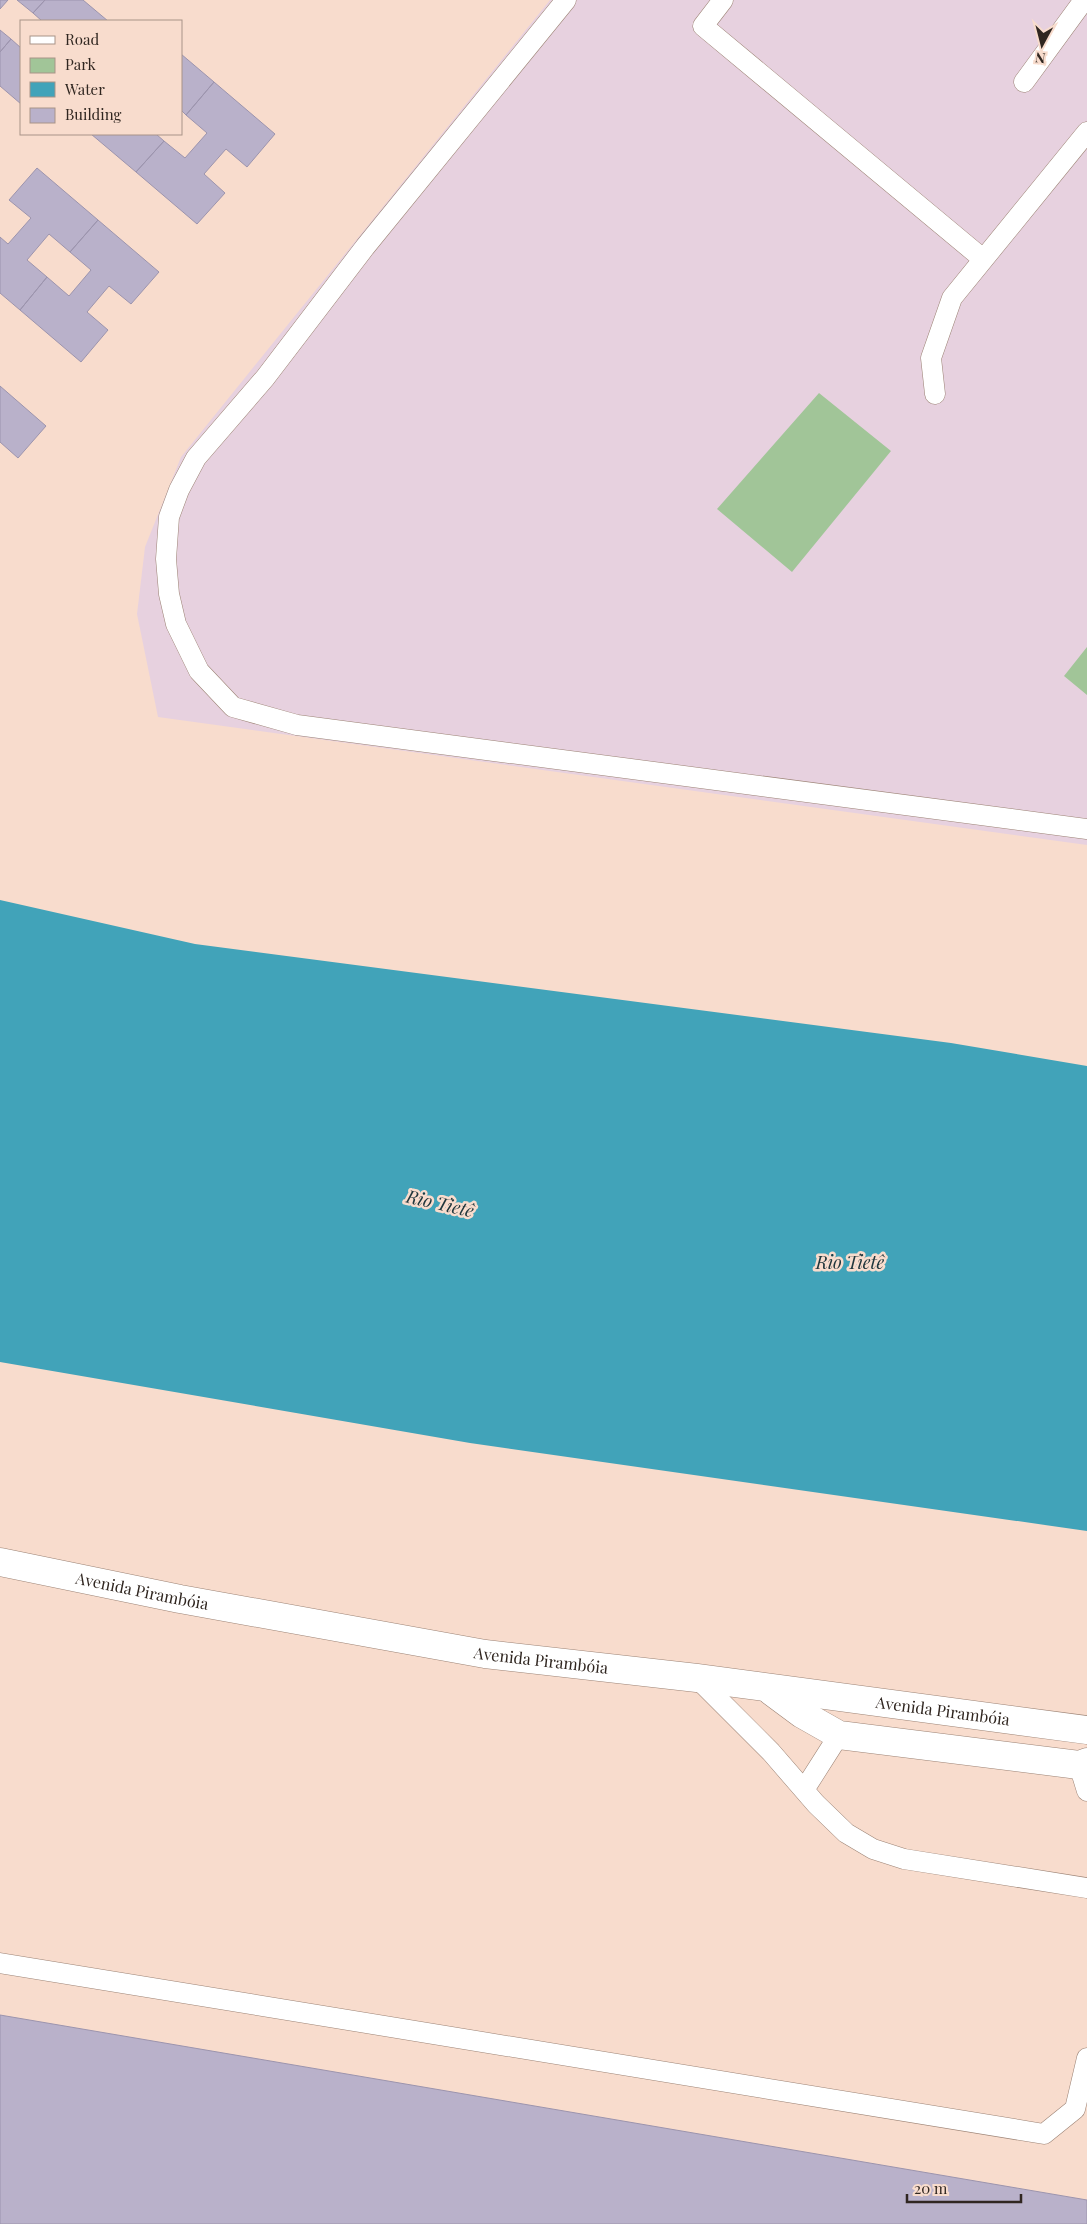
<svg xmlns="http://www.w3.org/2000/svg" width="1087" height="2224" viewBox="0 0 1087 2224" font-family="'Playfair Display',serif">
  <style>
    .industrial { fill: #e7d1df }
    .green { fill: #a1c598 }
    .water { fill: #41a3b9 }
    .building { fill: #b9b1ca; stroke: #9c94ad }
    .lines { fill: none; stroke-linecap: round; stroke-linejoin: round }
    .service-casing { stroke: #9c8375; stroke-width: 21 }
    .secondary-casing { stroke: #9c8375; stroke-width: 29 }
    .service { stroke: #fff; stroke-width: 20 }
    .secondary { stroke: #fff; stroke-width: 28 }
    .labels { text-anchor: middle; stroke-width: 5; stroke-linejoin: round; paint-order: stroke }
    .street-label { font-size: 16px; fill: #302620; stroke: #f8dccd }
    .water-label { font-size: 18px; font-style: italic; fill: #21373d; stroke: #f8dccd }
  </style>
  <rect width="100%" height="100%" fill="#f8dccd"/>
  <!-- industrial -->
  <path class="industrial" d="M550,0H1087V845L158,717L137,614L145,547L181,457Z"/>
  <!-- green -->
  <path class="green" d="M819,393L891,451L792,572L717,509Z
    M1087,647V695L1064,676Z"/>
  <!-- water -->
  <path class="water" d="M0,900L195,944L951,1043L1087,1066V1531L470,1443L0,1362Z"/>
  <!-- building -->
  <path class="building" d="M0,0H8L0,9Z
    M17,0H45L33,13Z
    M45,0H83L108,21H42L33,13Z
    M0,30L11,39L0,52Z
    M11,39L21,48V104L0,86V52Z
    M181,54L214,82L186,115L181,110Z
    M214,82L275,134L247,167L226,149L204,174L225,193L197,224L136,172L164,141L185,158L207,133L186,115Z
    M91,134H156L164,141L136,172Z
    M37,168L98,220L70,252L49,234L27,260L47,277L20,310L0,293V237L8,244L31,218L9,200Z
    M98,220L159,272L131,304L109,286L87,312L108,330L81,362L20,310L47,277L69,296L91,270L70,252Z
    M0,386L46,426L18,458L0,442Z
    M0,2015L1087,2200V2224H0Z"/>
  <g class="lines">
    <defs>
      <path id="service" d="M566,0L365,247L265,378L196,458L179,490L169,517L166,559L169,594L176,624L199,671L233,707L297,725L1087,829
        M723,0L703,26L983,259
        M1024,82L1084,0
        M935,394L931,358L952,298L1087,132
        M697,1678L771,1752L816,1804L846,1833L873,1849L904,1859L1087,1888
        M1079,1765L1087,1791
        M804,1790L839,1735
        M0,1963L1044,2134L1075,2109L1087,2058"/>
      <g id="secondary">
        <path id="s1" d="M0,1562L180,1599L485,1654L697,1678L1087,1730"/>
        <path d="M771,1691L802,1714L839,1735L1079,1765L1087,1762"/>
      </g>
    </defs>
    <!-- service casing -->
    <use href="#service" class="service-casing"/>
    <!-- secondary casing -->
    <use href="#secondary" class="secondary-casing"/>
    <!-- service -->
    <use href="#service" class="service"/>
    <!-- secondary -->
    <use href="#secondary" class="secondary"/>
  </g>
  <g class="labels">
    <!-- street labels -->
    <g class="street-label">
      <text dy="6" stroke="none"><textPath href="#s1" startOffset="145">Avenida Pirambóia</textPath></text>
      <text dy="6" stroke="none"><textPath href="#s1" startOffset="550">Avenida Pirambóia</textPath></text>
      <text dy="6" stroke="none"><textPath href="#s1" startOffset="955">Avenida Pirambóia</textPath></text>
    </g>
    <!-- water labels -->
    <g class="water-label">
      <text transform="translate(440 1204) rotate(13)" y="6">Rio Tietê</text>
      <text x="850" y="1269">Rio Tietê</text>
    </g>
  </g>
  <!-- legend -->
  <rect x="20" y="20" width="162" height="115" fill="#f8dccd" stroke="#a89388"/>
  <rect x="30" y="36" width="25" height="8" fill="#ffffff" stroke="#a89388"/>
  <text x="65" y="45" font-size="15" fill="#302620">Road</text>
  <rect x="30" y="58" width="25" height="15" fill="#a1c598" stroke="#a89388"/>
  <text x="65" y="70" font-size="15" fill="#302620">Park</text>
  <rect x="30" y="82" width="25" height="15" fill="#41a3b9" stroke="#a89388"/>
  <text x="65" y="95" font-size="15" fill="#302620">Water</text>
  <rect x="30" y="108" width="25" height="15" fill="#b9b1ca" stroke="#a89388"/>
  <text x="65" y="120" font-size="15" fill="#302620">Building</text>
  <!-- north arrow -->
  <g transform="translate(1042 45) rotate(187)" stroke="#f8dccd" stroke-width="4" paint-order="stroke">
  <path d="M0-4L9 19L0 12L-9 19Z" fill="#302620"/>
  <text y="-8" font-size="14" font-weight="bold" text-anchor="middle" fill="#302620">N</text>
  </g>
  <!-- scale -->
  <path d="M907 2194v8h114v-8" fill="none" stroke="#302620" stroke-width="2.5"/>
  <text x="914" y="2194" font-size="15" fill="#302620" stroke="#f8dccd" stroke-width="4" paint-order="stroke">20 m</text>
</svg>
